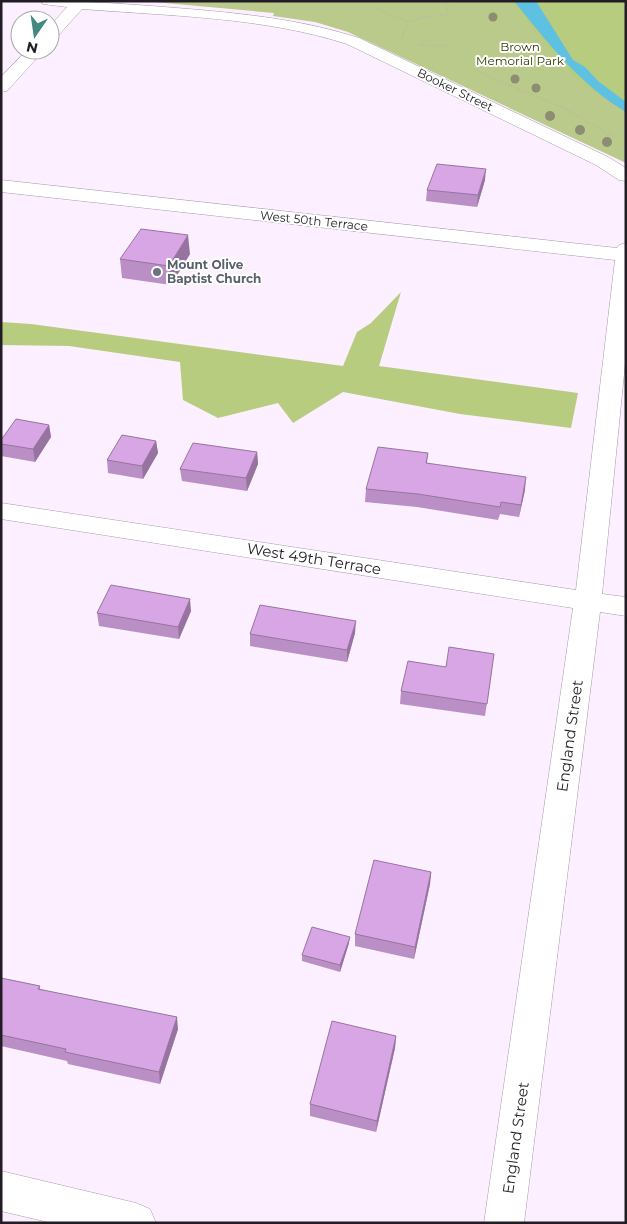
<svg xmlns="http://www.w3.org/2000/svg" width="627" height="1224" viewBox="0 0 627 1224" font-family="Montserrat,sans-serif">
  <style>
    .green { fill: #b9ca8a }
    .forest { fill: #b8cc7f }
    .water { fill: #5fc1e1 }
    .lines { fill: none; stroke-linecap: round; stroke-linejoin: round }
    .street-casing { stroke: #a799ab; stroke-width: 1 }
    .secondary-casing { stroke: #a799ab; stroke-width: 1 }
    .path { stroke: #b6abb9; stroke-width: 2; stroke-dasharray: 0.5 2.5; stroke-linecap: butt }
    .street { fill: #fff; fill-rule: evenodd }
    .secondary { fill: #fff; fill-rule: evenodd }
    .tree { fill: #8c8d73 }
    .wall { fill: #ba8fc5 }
    .shaded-wall { fill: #9774a0 }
    .building { fill: #d8a6e5; stroke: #9774a0 }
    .worship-dot { fill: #6b7280; stroke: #fff; stroke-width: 2 }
    .labels { text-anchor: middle; stroke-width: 4; stroke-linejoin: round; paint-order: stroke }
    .far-park-label { font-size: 12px; fill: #313c00; stroke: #fff }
    .far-street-label { font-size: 12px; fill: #221d24; stroke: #fff }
    .far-worship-label { font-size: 12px; font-weight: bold; fill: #5b616d; stroke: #fff; text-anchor: start }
    .street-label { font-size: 15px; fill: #221d24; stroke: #fff }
  </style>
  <rect width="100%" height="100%" fill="#fcefff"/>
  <!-- green -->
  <path class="green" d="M143,1H626V163L348,32L315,22L273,16L274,13Z"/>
  <!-- forest -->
  <path class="forest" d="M511,1H626V107L586,87L554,55Z
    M401,292L379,366L578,393L571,428L460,414L343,392L293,423L278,403L218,418L183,400L180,362L69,346L1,345V322L31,324L343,366L357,332L371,323Z"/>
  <!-- water -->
  <path class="water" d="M514,1H536L573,60L585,67L598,81L626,102V112C580,85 547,42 514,1Z"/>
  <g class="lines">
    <defs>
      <path id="street" d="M41,1C91,1 139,5 189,9C247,14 303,20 359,38L608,157L626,168V181L619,180L596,165L347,44C263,17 171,16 82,9L56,38L50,40V26L67,7L43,4Z
        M27,50H44L7,91L1,92V77Z
        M1,180L617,248L619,245L626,243V354L602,594L626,597V616L600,612L524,1223H484L573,608L1,519V503L576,590L615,260L1,192Z"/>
      <path id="secondary" d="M1,1171L136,1203L150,1209L156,1223H52L1,1211Z"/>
    </defs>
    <!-- street casing -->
    <use href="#street" class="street-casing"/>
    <!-- secondary casing -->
    <use href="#secondary" class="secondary-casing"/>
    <!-- path -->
    <path class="path" d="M376,9L408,22
      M402,39L408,22L423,17L446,15L448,6L445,1
      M420,45L446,46
      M478,72L566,109L612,136"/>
    <!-- street -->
    <use href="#street" class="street"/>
    <!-- secondary -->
    <use href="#secondary" class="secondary"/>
  </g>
  <!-- trees -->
  <g class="tree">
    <circle cx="493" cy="17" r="4.5"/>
    <circle cx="515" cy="79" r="4.5"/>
    <circle cx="536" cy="88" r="4.5"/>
    <circle cx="550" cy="116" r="5"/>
    <circle cx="580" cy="130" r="5"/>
    <circle cx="607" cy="142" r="5"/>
  </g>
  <!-- wall -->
  <path class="wall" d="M485,180L477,207L426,201L427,190Z
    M190,254L171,285L122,278L120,259Z
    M49,425L51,437L35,462L1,456V440Z
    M156,441L158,453L143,479L108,473L107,460Z
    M257,452L258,464L247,491L182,481L180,469Z
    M428,453L427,463L525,490L519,517L500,514L498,520L417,507L365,502L366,489Z
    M191,611L179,639L99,626L97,613Z
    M355,633L347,662L250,646V634Z
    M494,654L485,716L400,704L401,691L446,667Z
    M431,872L430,884L414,959L355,946V934Z
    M349,943L340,972L302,961V955Z
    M1,978L40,986V989L178,1029L160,1084L68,1064L67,1061L1,1046Z
    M396,1036L395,1048L376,1132L310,1116V1104Z"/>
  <!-- shaded-wall -->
  <path class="shaded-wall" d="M486,169L485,180L477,207L478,195Z
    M188,235L190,254L171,285L169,266Z
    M49,425L51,437L35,462L33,449Z
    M156,441L158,453L143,479L142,466Z
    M257,452L258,464L247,491L246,478Z
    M526,477L525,490L519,517L521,505Z
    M190,599L191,611L179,639L178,627Z
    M356,621L355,633L347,662V650Z
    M431,872L430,884L414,959L415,947Z
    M350,937L349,943L340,972V965Z
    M177,1017L178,1029L160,1084L159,1072Z
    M396,1036L395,1048L376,1132L377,1121Z"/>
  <!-- building -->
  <path class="building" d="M437,164L486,169L478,195L427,190Z
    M141,229L188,235L169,266L120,259Z
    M16,419L49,425L33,449L1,444V440Z
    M122,435L156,441L142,466L107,460Z
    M193,443L257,452L246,478L180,469Z
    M378,447L428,453L426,463L526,477L521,505L501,502L500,507L418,494L366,489Z
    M111,585L190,599L178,627L97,613Z
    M260,605L356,621L347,650L250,634Z
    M449,647L494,654L487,704L401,691L408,661L446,667Z
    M374,860L431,872L415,947L355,934Z
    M312,927L350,937L340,965L302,955Z
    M1,978L40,986L38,989L177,1017L159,1072L65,1052L66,1049L1,1035Z
    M332,1021L396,1036L377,1121L310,1104Z"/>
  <!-- markers -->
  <circle class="worship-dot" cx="157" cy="272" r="5"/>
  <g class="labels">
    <!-- far-park labels -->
    <g class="far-park-label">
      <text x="520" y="51">Brown<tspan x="520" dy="14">Memorial Park</tspan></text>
    </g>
    <!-- far-street labels -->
    <g class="far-street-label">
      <text transform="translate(455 90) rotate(26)" y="4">Booker Street</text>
      <text transform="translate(314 221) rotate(6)" y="4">West 50th Terrace</text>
    </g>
    <!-- far-worship labels -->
    <g class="far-worship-label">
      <text x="167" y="269">Mount Olive<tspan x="167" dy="14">Baptist Church</tspan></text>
    </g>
    <!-- street labels -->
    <g class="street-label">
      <text transform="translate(314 559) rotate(9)" y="5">West 49th Terrace</text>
      <text transform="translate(570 736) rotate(-82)" y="5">England Street</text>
      <text transform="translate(516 1138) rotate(-82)" y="5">England Street</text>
    </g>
  </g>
  <!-- border -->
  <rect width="627" height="1224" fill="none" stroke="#221d24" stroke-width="5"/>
  <!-- north arrow -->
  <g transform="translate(35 35) rotate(193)"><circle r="24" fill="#ffffff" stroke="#a7a5a7"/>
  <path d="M0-4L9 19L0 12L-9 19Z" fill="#44897f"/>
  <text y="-8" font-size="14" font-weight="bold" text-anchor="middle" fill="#221d24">N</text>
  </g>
</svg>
